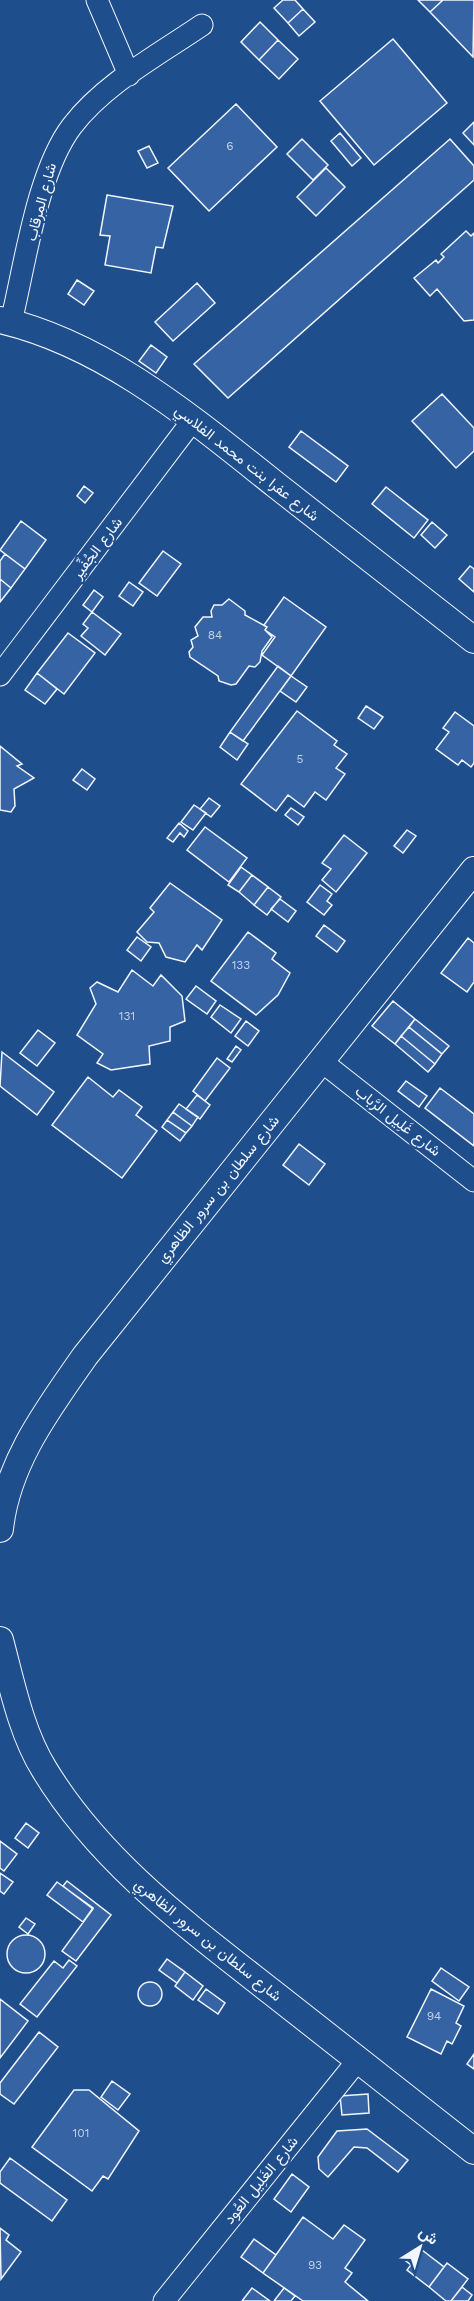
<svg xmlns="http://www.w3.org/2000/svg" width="474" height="2301" viewBox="0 0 474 2301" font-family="'Work Sans',Vazirmatn,sans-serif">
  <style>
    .building { fill: #3563a3; stroke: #f2f6ff; stroke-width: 1.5 }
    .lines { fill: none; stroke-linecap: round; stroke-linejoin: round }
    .minor-casing { stroke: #f2f6ff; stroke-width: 23 }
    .tertiary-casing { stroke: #f2f6ff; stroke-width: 28 }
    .minor { stroke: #1f4e8c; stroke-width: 21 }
    .tertiary { stroke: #1f4e8c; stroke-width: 26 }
    .labels { text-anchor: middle; stroke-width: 4.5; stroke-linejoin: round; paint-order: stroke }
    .number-label { font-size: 12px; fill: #c3d1e8 }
    .street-label { font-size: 15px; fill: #f2f6ff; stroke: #1f4e8c }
  </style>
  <rect width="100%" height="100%" fill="#1f4e8c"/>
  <!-- building -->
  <path class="building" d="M283,0H295L303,9L288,23L274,8Z
    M418,0H443L430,12Z
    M443,0H474L473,57L430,12Z
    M303,9L315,22L299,36L288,23Z
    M260,22L278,40L259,60L241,42Z
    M393,39L447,103L374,165L320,101Z
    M278,40L298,59L279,79L259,60Z
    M236,104L277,147L209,211L168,168Z
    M474,122V145L463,133Z
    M340,133L361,158L352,166L331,141Z
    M302,139L328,165L313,180L287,154Z
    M450,139L474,166V180L228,398L194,364Z
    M149,146L158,163L147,168L138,151Z
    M326,168L345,187L316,216L297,197Z
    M107,195L173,206L163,248L156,247L151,273L105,265L110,236L100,235Z
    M466,231L471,236L474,233V320L464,321L437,289L430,296L414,278L436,260L438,263L444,257L441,254Z
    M77,280L94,291L84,305L68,294Z
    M197,283L215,303L173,341L155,322Z
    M151,345L167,357L156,373L139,361Z
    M442,394L474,428V451L456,468L412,421Z
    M301,431L348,466L336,482L289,447Z
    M84,486L93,493L85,503L77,496Z
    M386,487L428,520L414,538L372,504Z
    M21,521L46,540L25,569L0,550Z
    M432,522L447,535L435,548L421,535Z
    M163,551L181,564L157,596L139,583Z
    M5,554L25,569L11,588L0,579V561Z
    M470,566L474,569V592L459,579Z
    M0,579L11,588L0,602Z
    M129,582L143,592L133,606L119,596Z
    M94,590L103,597L92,612L83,605Z
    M284,597L326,627L291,676L262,655L275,637L265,630L267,627L264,625Z
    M229,599L245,611V615L267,627L265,630L272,637L262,651L260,662L255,667L249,666L236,684L231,685L219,681L218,676L190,657L189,652L193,647L191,640L198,636L195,627L203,617H212L211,611L214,605H222Z
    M92,612L121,634L105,655L81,636L88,628L83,624Z
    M68,633L95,653L64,694L37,673Z
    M278,666L291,676L243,741L230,732Z
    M37,673L57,689L45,704L25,690Z
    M291,676L307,687L296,702L280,691Z
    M366,706L383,717L374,729L358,718Z
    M297,711L337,741L334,745L347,754L336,768L345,774L326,800L315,792L304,807L288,795L276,811L241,784Z
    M455,712L474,726V763L471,767L462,760L458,765L436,749L449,732L443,728Z
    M230,732L248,744L237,760L220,747Z
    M0,746L22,764L17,766L34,778L14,789L15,806L11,812L0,810Z
    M82,769L95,779L87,790L73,780Z
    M209,798L220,806L211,817L200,809Z
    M194,805L206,813L193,830L181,822Z
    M291,808L304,817L298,825L285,815Z
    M179,823L188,831L184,837L180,833L173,842L167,838Z
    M205,827L247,858L229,882L187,850Z
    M407,830L416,836L403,853L394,846Z
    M344,835L367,853L336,892L322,880L331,869L322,863Z
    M241,867L252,875L239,892L228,885Z
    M252,875L268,887L254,905L239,892Z
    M170,883L222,920L202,950L197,945L185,962L166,957L159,943L147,942L137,932L154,912L150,908Z
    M320,885L332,894L327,901L332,905L324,915L307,902Z
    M268,887L281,897L267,915L254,905Z
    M280,899L296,911L288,922L271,909Z
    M324,925L345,941L337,952L316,936Z
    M248,932L276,953L272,959L290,973L278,995L256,1015L211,981Z
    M137,937L151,947L141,961L127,950Z
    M468,938L474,943V982L467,992L441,973Z
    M132,970L153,986L161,975L182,996L185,1021L170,1027V1041L149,1046L150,1064L111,1070L97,1063L103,1054L77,1035L96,1004L90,988L97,982L118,992Z
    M196,986L216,1001L207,1014L186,999Z
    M393,1001L415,1019L395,1044L372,1026Z
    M220,1005L241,1019L231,1033L211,1017Z
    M415,1019L449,1046L442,1054L409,1027Z
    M246,1021L259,1031L248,1046L235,1036Z
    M409,1027L442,1054L435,1064L401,1036Z
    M38,1030L55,1043L37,1066L20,1053Z
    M401,1036L435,1064L428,1072L395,1044Z
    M236,1046L241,1050L232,1062L227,1059Z
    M2,1052L54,1092L37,1115L0,1086Z
    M217,1058L230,1068L205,1101L193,1091Z
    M88,1077L113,1097L119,1090L142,1107L136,1115L157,1131L122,1178L52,1125Z
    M406,1081L427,1096L419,1107L398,1091Z
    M440,1088L474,1114V1146L425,1108Z
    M197,1095L210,1105L200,1119L186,1109Z
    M179,1104L198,1117L192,1126L173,1112Z
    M173,1112L192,1126L186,1133L167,1120Z
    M167,1120L186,1133L180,1141L162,1127Z
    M299,1144L325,1164L309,1185L283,1165Z
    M26,1823L39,1833L28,1848L15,1838Z
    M0,1841L17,1854L4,1871L0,1868Z
    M0,1873L13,1882L4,1894L0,1891Z
    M67,1881L111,1915L76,1961L62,1951L93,1909L63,1886Z
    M57,1882L93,1908L83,1922L47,1895Z
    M26,1918L35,1924L28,1934L19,1927Z
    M7 1954a19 19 0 1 1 38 0a19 19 0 1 1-38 0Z
    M167,1959L185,1972L177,1983L159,1970Z
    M69,1960L77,1966L37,2017L20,2004L54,1961L63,1968Z
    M441,1968L469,1987L459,2001L432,1981Z
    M185,1972L203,1986L193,2000L175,1986Z
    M138 1994a12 12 0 1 1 24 0a12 12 0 1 1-24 0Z
    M206,1989L225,2003L218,2014L198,2000Z
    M431,1989L464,2006L456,2023L461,2026L452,2044L447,2041L441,2054L407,2037Z
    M0,1999L28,2021L0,2058Z
    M39,2032L58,2047L14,2104L0,2094V2083Z
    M474,2054V2069L467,2064Z
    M112,2081L130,2094L118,2110L101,2097Z
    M74,2090H89L139,2131L108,2179L103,2176L92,2191L32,2147Z
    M368,2094L369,2113L342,2115L340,2096Z
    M367,2129L408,2160L398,2172L367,2148L354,2147L328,2177L319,2169L318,2157L337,2131Z
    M10,2158L67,2200L52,2221L0,2183V2172Z
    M292,2174L309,2187L291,2212L274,2199Z
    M303,2217L333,2239L344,2225L365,2240L345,2268L352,2273L345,2282L368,2301H303L263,2273Z
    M0,2228L9,2235L6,2240L21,2252L1,2279Z
    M254,2239L276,2255L263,2273L241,2257Z
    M422,2250L444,2267L429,2287L407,2270Z
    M413,2251L418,2255L411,2265L406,2261Z
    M447,2263L468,2279L451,2301H446L429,2287Z
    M462,2287L472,2295L468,2301H451Z
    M252,2288L270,2301H242Z
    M284,2288L295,2296L291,2301H274Z"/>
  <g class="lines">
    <defs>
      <path id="minor" d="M97,0L129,75
        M11,322C25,265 37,172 72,126C104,84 158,55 202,25
        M0,675L193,420
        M321,1061L474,1181
        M164,2301L358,2060"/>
      <path id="tertiary" d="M0,320C105,344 194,420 276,485C342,537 408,588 474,640
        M0,1529C7,1463 48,1409 85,1356L474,870
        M0,1640C11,1681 21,1732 44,1769C100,1862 189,1927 273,1993C340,2046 407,2098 474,2151"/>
    </defs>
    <!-- minor casing -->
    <use href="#minor" class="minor-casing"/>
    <!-- tertiary casing -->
    <use href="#tertiary" class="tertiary-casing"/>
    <!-- minor -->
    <use href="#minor" class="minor"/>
    <!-- tertiary -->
    <use href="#tertiary" class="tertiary"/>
  </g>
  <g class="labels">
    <!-- number labels -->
    <g class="number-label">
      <text x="230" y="150">6</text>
      <text x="215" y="639">84</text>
      <text x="300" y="763">5</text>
      <text x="241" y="969">133</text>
      <text x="127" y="1020">131</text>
      <text x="434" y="2020">94</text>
      <text x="81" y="2137">101</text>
      <text x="315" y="2269">93</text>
    </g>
    <!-- street labels -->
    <g class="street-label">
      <text transform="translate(41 202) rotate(-75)" y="5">شارع المِرقاب</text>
      <text transform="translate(247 463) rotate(38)" y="5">شارع عفرا بنت محمد الفلاسي</text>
      <text transform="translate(97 548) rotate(-53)" y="5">شارع الجُفِّير</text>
      <text transform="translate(398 1121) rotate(38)" y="5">شارع غَلِيل الرَّباب</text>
      <text transform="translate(218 1189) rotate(-51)" y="5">شارع سلطان بن سرور الظاهري</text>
      <text transform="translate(208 1940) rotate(39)" y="5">شارع سلطان بن سرور الظاهري</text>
      <text transform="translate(261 2180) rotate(-51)" y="5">شارع الغَلِيل العُود</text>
    </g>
  </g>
  <!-- north arrow -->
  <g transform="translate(420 2247) rotate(37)" stroke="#1f4e8c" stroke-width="4.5" paint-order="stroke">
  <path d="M0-4.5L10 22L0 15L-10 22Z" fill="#f2f6ff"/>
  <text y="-9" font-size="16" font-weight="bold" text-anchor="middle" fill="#f2f6ff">ش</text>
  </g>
</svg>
